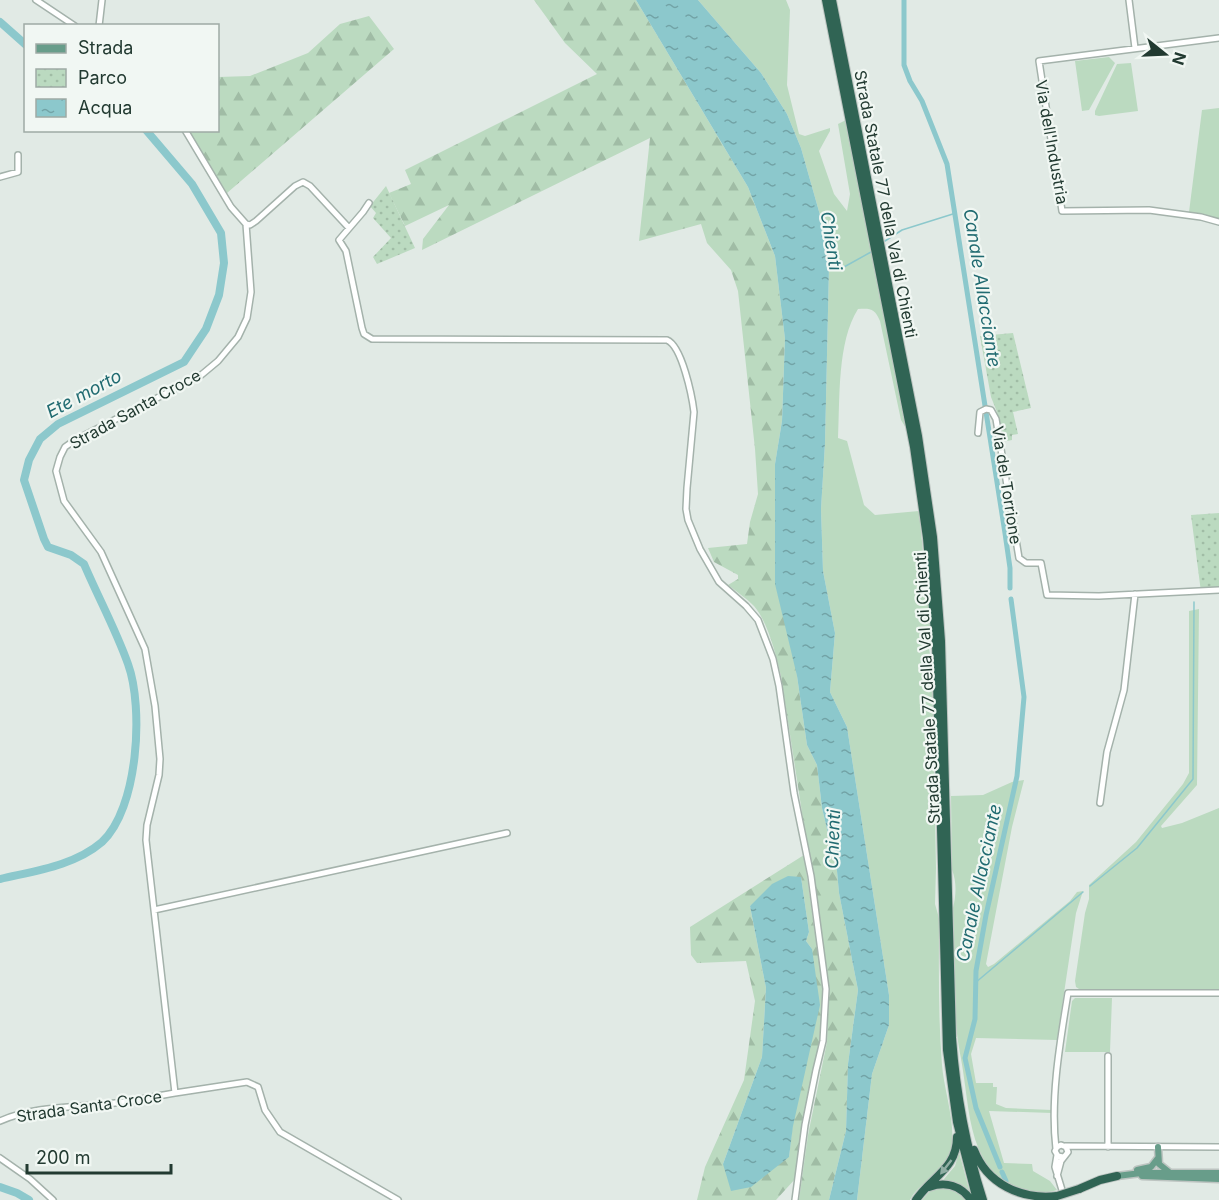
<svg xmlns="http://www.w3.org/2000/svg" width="1219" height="1200" viewBox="0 0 1219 1200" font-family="Inter,sans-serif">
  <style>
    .grass { fill: #bbdac0 }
    .forest { fill: url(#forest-firs); fill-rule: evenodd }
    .park { fill: url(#park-dots) }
    .water { fill: url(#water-ripples) }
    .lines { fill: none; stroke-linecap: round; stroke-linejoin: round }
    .stream { stroke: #8cc8cc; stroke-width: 1.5 }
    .canal { stroke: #8cc8cc; stroke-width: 5 }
    .river { stroke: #8cc8cc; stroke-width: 8 }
    .minor-casing { stroke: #a4b2ab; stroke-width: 8 }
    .major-casing { stroke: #bdc4c1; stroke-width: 9 }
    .highway-casing { stroke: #bdc4c1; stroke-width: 10 }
    .minor { stroke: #fff; stroke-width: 5 }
    .major { stroke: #689d8a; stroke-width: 6 }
    .highway { stroke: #306454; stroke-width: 8 }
    .highway-bridge-casing { stroke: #bdc4c1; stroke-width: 10; stroke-linecap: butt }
    .highway-bridge { stroke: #306454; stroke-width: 8 }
    .oneway { fill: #90aea4 }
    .labels { text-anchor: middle; stroke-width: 4.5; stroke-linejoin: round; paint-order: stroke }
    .street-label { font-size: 16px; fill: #223a31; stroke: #f1f7f3 }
    .water-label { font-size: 18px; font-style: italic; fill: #216b71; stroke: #f1f7f3 }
  </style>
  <defs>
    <pattern id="forest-firs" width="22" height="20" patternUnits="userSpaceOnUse" patternTransform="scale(1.5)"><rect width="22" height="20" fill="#bbdac0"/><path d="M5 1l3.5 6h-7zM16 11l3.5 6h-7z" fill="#a0bca5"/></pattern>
    <pattern id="park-dots" width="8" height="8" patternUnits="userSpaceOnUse" patternTransform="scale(1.5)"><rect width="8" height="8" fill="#bbdac0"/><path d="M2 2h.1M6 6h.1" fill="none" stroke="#a0bca5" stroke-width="1.8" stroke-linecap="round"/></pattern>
    <pattern id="water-ripples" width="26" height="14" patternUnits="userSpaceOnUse" patternTransform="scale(1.5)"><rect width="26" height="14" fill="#8cc8cc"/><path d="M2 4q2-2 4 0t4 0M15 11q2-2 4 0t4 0" fill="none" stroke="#72a3a6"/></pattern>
  </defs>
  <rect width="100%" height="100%" fill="#e1eae5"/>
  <!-- grass -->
  <path class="grass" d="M698,0H786L790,10L787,85L799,134L805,136L830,128V131L819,151L834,194L847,211L850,194L838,124L846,120L906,428L901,420L880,321C875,309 871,308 858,309C837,342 840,399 838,438L847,441L864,505L875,515L919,511L930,623L929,649L932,664L936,868L935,904L939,918C939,967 938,1016 942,1065C944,1093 960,1134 948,1160C940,1177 918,1183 910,1200H857L872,1074L889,1025V995L847,727L830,692L835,633L823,571L821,509L825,443L829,267L820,215L801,148L787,114L761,73Z
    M1109,57L1115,63L1089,110L1082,111L1075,61Z
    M1131,63L1138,111L1099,116L1095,115V111L1117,64Z
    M1219,108V219L1189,212L1202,110Z
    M1199,609L1197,785L1161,826L1162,828L1182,823L1219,808V989H1079L1076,987L1075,981L1085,913L1089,899V885L1136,842L1183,784L1189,773V611Z
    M1024,780L1012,827L986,964L988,967L994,964L1070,901L1077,892L1083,891L1076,913L1057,1040L976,1038L971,1054L976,1083H993V1087H997L996,1104L1006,1108L1052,1110V1113L989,1111L1004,1163L1032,1164L1033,1171L1050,1181L1057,1190C1028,1199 996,1184 983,1158C970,1134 968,1105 964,1078C962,1060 957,1042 956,1023C953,985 954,947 953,908C956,896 957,882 952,870L951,796L983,795L1012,782Z
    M1075,998H1112L1110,1052H1065L1072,1001Z
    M959,1152L970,1193L945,1182L944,1179L955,1166Z
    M939,1187L957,1189L967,1200H922L930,1191Z"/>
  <!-- forest -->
  <path class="forest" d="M534,0H636L748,187L775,256L785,339L782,421L775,464L797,676L807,745L817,765L822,808L837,871L839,893L858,990L848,1064L846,1131L829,1200H799L808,1135L827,1042L829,988L781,676C776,655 768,622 754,606C746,598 737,592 728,585L738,579V575L714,562L708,548L747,544L750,522L758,494L755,449L738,291L731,270L707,243L701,224L639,241L650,138L422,250L423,239L449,205L405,226L389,193L411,184L405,170L597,74L565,43Z
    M369,16L394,49L227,193L188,131L218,130V77L250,76L308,53L340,24Z
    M804,855L824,997L821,1038L802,1129L795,1179L776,1200H697L705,1167L744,1080L755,1001L746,961L697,963L691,955L690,927ZM801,877L809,932L806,941L812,949V956L789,1157L723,1164L762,1057L766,988L750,906Z"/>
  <!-- park -->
  <path class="park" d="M386,186L415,248L377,264L373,257L391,238L373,218L376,213L370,206Z
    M1013,333L1031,408L1013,412L1018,434L1012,435V440L1002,442L997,412L991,397L980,336Z
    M1219,513V590L1201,592L1191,515Z"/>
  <!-- water -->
  <path class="water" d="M636,0H698L761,73L787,114L801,148L820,215L829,267L825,443L821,509L823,571L835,633L830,692L847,727L889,995V1025L872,1074L857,1200H829L846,1131L848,1064L858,990L839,893L837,871L822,808L817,765L807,745L797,676L775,584V464L782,421L785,339L775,256L748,187Z
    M788,876L801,877L809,932L806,941L812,949L820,1005L793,1126L789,1157L751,1187L731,1191L723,1164L762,1057L766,988L750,906L772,884Z"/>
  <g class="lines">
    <!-- stream -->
    <path class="stream" d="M885,241L902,230L956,213
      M828,267H844L871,252
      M1090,886L1137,848L1193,779L1194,602
      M975,983L1083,892"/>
    <!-- canal -->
    <path class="canal" d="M904,0V65L910,81L922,101L947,164L1005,533L1010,568V588
      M1000,1167L976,1108L965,1058L975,1019L976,971L986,915L1017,776L1024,697L1011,599
      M1002,1172L1006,1181"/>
    <!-- river -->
    <path class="river" d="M0,22L26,45
      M0,879C34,871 74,866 102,842C138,809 144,708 128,664C116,630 98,597 84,564L71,555L48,547L44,539L24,480L29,460L40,439L58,424L184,362L206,329L219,295L224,263L221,233L192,184L146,130
      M0,1187L17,1193L29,1200"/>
    <defs>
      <path id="minor" d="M36,0L75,26
        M1129,0L1135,48
        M99,26L102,0
        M1219,38L1039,61L1062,211L1149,210L1201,217L1219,222
        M0,177L18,172V155
        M369,203L363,212L339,240L346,251L362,328L364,334L372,339L667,340C682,346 692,396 694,412L687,488L686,509L688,520L700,549L719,582L746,606L758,620L773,659L779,686L794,793L811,876L826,989L823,1041L816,1070L805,1125L795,1200
        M246,224L250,225L256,221L295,186L303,182L310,186L349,228
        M978,433L980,412L986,409L991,410L996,419L1019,558L1026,563H1041L1047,595L1099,596L1219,590
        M1100,803L1107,752L1124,690L1135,594
        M154,910L507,833
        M175,1093L247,1082L258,1087L265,1110L280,1132L398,1200
        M0,1121C36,1105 78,1108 115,1103C135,1101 155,1096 175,1093L146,840L147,825L159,775L160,759L155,706L145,649L101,552L64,501L56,471L60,457L65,447L75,440L200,376L218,361L238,337L247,318L251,292L246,224L231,207L185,130
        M1065,1146L1219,1147
        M1108,1147V1056
        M1056,1149C1050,1099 1060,1042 1068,993H1219
        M1057,1155L1055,1167L1062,1190
        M0,1158L30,1179L53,1200
        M1057,1176L1061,1161L1068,1152L1066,1147L1061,1145L1057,1147L1055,1151L1058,1156L1063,1157"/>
      <path id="major" d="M1158,1147L1159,1164L1169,1172
        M1137,1170L1151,1167L1158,1158
        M1117,1176L1141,1173H1219
        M1142,1176L1219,1179"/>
      <path id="highway" d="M826,0L914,447L927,538L936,644L947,1050L957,1122L977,1200
        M832,0L918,436L933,537L941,641L952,1038C956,1093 966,1147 983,1200
        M974,1150C987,1184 1021,1200 1057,1196
        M929,1187C946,1181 961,1186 971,1200
        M1079,1189L1100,1180L1117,1176
        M916,1200C931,1177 957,1169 957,1137"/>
    </defs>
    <!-- minor casing -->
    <use href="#minor" class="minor-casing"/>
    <!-- major casing -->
    <use href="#major" class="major-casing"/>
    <!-- highway casing -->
    <use href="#highway" class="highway-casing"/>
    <!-- minor -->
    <use href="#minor" class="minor"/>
    <!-- major -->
    <use href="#major" class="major"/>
    <!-- highway -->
    <use href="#highway" class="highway"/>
    <defs>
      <path id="highway-bridge" d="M1057,1196L1079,1189"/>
    </defs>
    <!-- highway-bridge casing -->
    <use href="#highway-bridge" class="highway-bridge-casing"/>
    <!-- highway-bridge -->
    <use href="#highway-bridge" class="highway-bridge"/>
  </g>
  <!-- one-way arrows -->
  <defs><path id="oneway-solid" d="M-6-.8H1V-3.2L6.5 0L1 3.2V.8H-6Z" transform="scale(1.5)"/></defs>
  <use class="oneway" href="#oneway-solid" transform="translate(946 1167) rotate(128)"/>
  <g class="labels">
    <!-- street labels -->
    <g class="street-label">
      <text transform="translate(1052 142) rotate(80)" y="6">Via dell'Industria</text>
      <text transform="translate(886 204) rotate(79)" y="6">Strada Statale 77 della Val di Chienti</text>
      <text transform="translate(135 409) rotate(-29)" y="6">Strada Santa Croce</text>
      <text transform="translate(1007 485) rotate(81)" y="6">Via del Torrione</text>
      <text transform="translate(927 688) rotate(-93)" y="6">Strada Statale 77 della Val di Chienti</text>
      <text transform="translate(89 1106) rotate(-8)" y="6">Strada Santa Croce</text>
    </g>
    <!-- water labels -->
    <g class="water-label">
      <text transform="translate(831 241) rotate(81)" y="6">Chienti</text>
      <text transform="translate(982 288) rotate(81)" y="6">Canale Allacciante</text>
      <text transform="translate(84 394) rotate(-28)" y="6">Ete morto</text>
      <text transform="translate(833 839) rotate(-88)" y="6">Chienti</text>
      <text transform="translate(979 883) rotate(-78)" y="6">Canale Allacciante</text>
    </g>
  </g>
  <!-- legend -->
  <rect x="24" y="24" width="195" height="108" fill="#f1f7f3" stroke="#9eaba5" stroke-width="1.5"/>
  <rect x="36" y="44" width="30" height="9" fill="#689d8a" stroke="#9eaba5" stroke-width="1.5"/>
  <text x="78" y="54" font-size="18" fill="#223a31">Strada</text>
  <rect x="36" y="69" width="30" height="18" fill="url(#park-dots)" stroke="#9eaba5" stroke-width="1.5"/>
  <text x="78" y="84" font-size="18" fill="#223a31">Parco</text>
  <rect x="36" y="99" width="30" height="18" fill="url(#water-ripples)" stroke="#9eaba5" stroke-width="1.5"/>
  <text x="78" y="114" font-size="18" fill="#223a31">Acqua</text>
  <!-- north arrow -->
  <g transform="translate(1165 54) rotate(108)" stroke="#f1f7f3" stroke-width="4.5" paint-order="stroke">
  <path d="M0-4.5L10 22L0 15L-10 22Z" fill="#223a31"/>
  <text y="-9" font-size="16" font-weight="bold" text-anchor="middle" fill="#223a31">N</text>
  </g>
  <!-- scale -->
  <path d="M27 1164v9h144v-9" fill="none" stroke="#223a31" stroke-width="3"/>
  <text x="36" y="1164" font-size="18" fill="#223a31" stroke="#f1f7f3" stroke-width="4.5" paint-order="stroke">200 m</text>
</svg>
